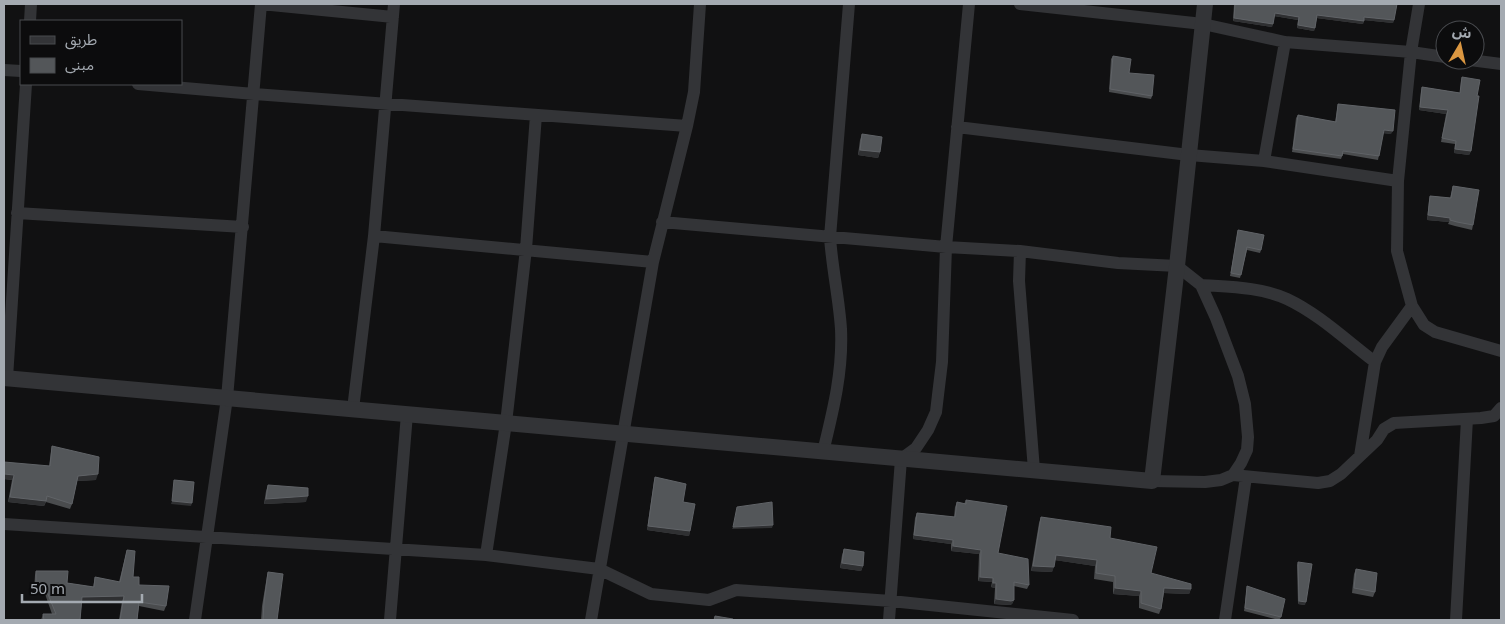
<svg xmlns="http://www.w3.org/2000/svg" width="1505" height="624" viewBox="0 0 1505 624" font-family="'Noto Sans','Noto Sans Arabic',sans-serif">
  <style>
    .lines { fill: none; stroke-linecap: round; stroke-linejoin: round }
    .minor { stroke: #333437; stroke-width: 12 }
    .tertiary { stroke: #333437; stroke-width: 16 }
    .wall { fill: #4a4c4e }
    .shaded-wall { fill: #2f3032 }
    .building { fill: #535659; stroke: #606367 }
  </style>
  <rect width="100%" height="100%" fill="#111112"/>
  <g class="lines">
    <!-- minor -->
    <path class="minor" d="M261,4L393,17
      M1020,4L1203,24L1285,42L1411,52L1445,57
      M1419,4L1411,52L1398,181L1397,251L1412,306L1424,325L1435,332L1501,351
      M30,21L31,4
      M1470,60L1501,64
      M4,70L21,71
      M138,84L254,94L687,126
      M957,127L1189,155L1264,161L1398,181
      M1264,161L1285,42
      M17,213L243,227
      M662,222L946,247L1020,251L1118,263L1177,266L1201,285L1216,318L1238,376L1245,404L1248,437L1247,450L1241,463L1233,475L1221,480L1205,482L1152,481
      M374,236L653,262
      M1020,251L1019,281L1034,470
      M1201,285C1229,287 1261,287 1287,299C1319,314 1347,341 1375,362
      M7,378L26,84
      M353,409L374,236L394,4
      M823,452C833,411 843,372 841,329C839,298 832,268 830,237L849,4
      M1360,456L1375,362L1382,347L1412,306
      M1233,475L1318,483L1330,481L1341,474L1377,440L1384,429L1394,423L1481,418L1494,416L1501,408
      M4,524L486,555L599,569L651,594L709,600L736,590L891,601L1073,620
      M486,555L506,423L526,249L536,115
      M195,620L227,398L261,4
      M390,620L407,414
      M591,620L653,262L687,126L694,92L700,4
      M889,620L901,459L916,448L928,430L936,412L938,395L942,362L946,247L969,4
      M1225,620L1246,477
      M1456,620L1467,419"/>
    <!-- tertiary -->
    <path class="tertiary" d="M4,378L1152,481L1177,266L1205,4"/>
  </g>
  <!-- wall -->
  <path class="wall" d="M1234,4H1397L1393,23L1364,20L1363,24L1317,18L1314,31L1297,28L1298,20L1274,16L1272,27L1233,21Z
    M1113,56L1152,96L1151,99L1109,92L1111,59Z
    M1462,77L1477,96L1471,151L1469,155L1454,153L1455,144L1441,142L1446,114L1419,110L1421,91L1422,87L1460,93L1461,80Z
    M1338,104L1391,134L1383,133L1378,160L1343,154L1341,159L1292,152L1296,118L1298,115L1335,122Z
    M862,134L880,152L878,158L858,155L860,140Z
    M1453,186L1473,225L1472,230L1455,226L1448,224L1449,222L1427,220L1429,201L1430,196L1450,198Z
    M1238,230L1261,250L1260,253L1247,250L1240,278L1230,276Z
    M52,446L96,480L77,481L72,504L70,509L46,502L44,506L8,502L12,480L4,479L49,466L51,452Z
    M655,477L683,502L690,531L689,536L647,530L654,481Z
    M268,485L306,502L264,504L266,491Z
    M966,500L998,553L1029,585L1027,589L1014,586V600L1012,604L1010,605L994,604L995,588L991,587L992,582L978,581L979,554L951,551V544L913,539L915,518L917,513L954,517L955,507L957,502L964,504Z
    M1041,517L1110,538L1151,573L1191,589L1189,594L1164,593L1161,609L1159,614L1139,608V596L1113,594V582L1094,579L1095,566L1055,560L1052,572L1031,571L1039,523Z
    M844,549L863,566L861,571L840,568L842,555Z
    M127,550L133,577L139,585L166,606L164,611L139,606L137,620H119L122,601H82L80,620H41L43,614H52L44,591H34L35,575L36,571L67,583L93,587L95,577L119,582Z
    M1298,562L1305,605L1298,604L1297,565Z
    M1356,569L1375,592L1373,597L1352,593L1354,574Z
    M268,572L277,620H261L262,606L267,576Z
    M1247,586L1281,617L1279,620L1244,611Z"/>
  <!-- shaded-wall -->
  <path class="shaded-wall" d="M1275,13L1299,17L1298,20L1274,16Z
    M1317,15L1364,21L1363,24L1316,18Z
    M1364,17L1394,20L1393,23L1363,20Z
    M1234,18L1273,24L1272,27L1233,21Z
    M1298,25L1315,28L1314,31L1297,28Z
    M1420,107L1448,110L1446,114L1419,110Z
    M1384,130L1393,131L1391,134L1382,133Z
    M1455,149L1471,151L1469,155L1454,153Z
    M860,150L880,152L878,158L858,155Z
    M1428,215L1450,218L1449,222L1427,220Z
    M4,474L14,475L12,480L4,479Z
    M98,474L96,480L76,481L78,476Z
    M308,496L306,502L264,504L266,499Z
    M10,497L46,501L44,506L8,502Z
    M172,501L192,503L191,506L171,504Z
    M773,525L772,528L732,529L733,527Z
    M648,526L690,531L689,536L647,530Z
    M914,535L953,540L951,544L913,539Z
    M953,546L981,550L979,554L951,551Z
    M1056,555L1097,560L1095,566L1054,560Z
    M842,563L863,566L861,571L840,568Z
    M1033,566L1054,567L1052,572L1031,571Z
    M980,577L993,578L992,582L978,581Z
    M993,583H996L995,588L991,587Z
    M36,586L45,587L44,591H34Z
    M1115,588L1141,591L1139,596L1113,594Z
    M1164,588L1191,589L1189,594L1162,593Z
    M124,596L122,601H80L82,597Z
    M996,599L1014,600L1012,604L1010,605L994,604Z
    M1299,601L1306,602L1305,605L1298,604Z"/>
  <!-- building -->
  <path class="building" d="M1235,4H1397L1394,20L1364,17V21L1317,15L1315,28L1298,25L1299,17L1275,13L1273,24L1234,18Z
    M1113,56L1131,59L1129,73L1154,75L1152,96L1110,89Z
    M1462,77L1480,80L1477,96H1479L1471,151L1455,149L1456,141L1442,138L1448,110L1420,107L1422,87L1460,93Z
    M1338,104L1395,110L1393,131L1384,130L1379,156L1343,151L1342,156L1293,149L1298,115L1336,122Z
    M862,134L882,137L880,152L860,150Z
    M1453,186L1479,190L1473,225L1457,222L1450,220V218L1428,215L1430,196L1451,198Z
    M1238,230L1264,235L1261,250L1247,247L1241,275L1231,273Z
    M52,446L99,457L98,474L78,476L72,504L47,496L46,501L10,497L14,475L4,474V462L50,466Z
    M655,477L686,484L683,502L695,504L690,531L648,526Z
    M174,480L194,482L192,503L172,501Z
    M268,485L308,488V496L266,499Z
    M966,500L1007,506L998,553L1028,559L1029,585L1014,582V600L1011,601L996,599V583H993V578L980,577L981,550L953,546V540L914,535L917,513L955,517L957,502L966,504Z
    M772,502L773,525L733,527L737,507Z
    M1041,517L1111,527L1110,538L1157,547L1151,573L1191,584V589L1164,588L1161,609L1141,603V591L1115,588V576L1096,573L1097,560L1056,555L1054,567L1033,566Z
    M844,549L864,552L863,566L842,563Z
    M127,550L135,551L133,577H139V585L169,586L166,606L139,602L137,620H120L124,596L82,597L80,620H44L43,614H56L45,587L36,586V571H68L67,583L94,587L95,577L120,582Z
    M1298,562L1312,564L1306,602L1299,601Z
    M1356,569L1377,573L1375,592L1354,588Z
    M268,572L283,574L277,620H263L264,602Z
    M1247,586L1285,599L1281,617L1245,608Z
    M715,616L733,619V620H714Z"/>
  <!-- border -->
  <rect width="1505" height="624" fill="none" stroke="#a4aab1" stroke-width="10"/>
  <!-- legend -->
  <rect x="20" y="20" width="162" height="65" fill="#0c0c0d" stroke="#494b4f"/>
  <rect x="30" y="36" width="25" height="8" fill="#333437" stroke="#494b4f"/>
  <text x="65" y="45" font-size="15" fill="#a4aab1">طريق</text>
  <rect x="30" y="58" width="25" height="15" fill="#535659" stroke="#494b4f"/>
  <text x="65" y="70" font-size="15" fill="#a4aab1">مبنى</text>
  <!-- north arrow -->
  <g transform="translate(1460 45) rotate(9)"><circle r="24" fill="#0c0c0d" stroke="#494b4f"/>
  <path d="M0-4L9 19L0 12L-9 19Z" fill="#db9741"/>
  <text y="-8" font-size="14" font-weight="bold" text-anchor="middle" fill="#a4aab1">ش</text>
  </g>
  <!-- scale -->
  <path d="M22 594v8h120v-8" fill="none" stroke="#a4aab1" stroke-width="2.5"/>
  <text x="30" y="594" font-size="15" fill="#a4aab1" stroke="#0c0c0d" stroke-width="4" paint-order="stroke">50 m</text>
</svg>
